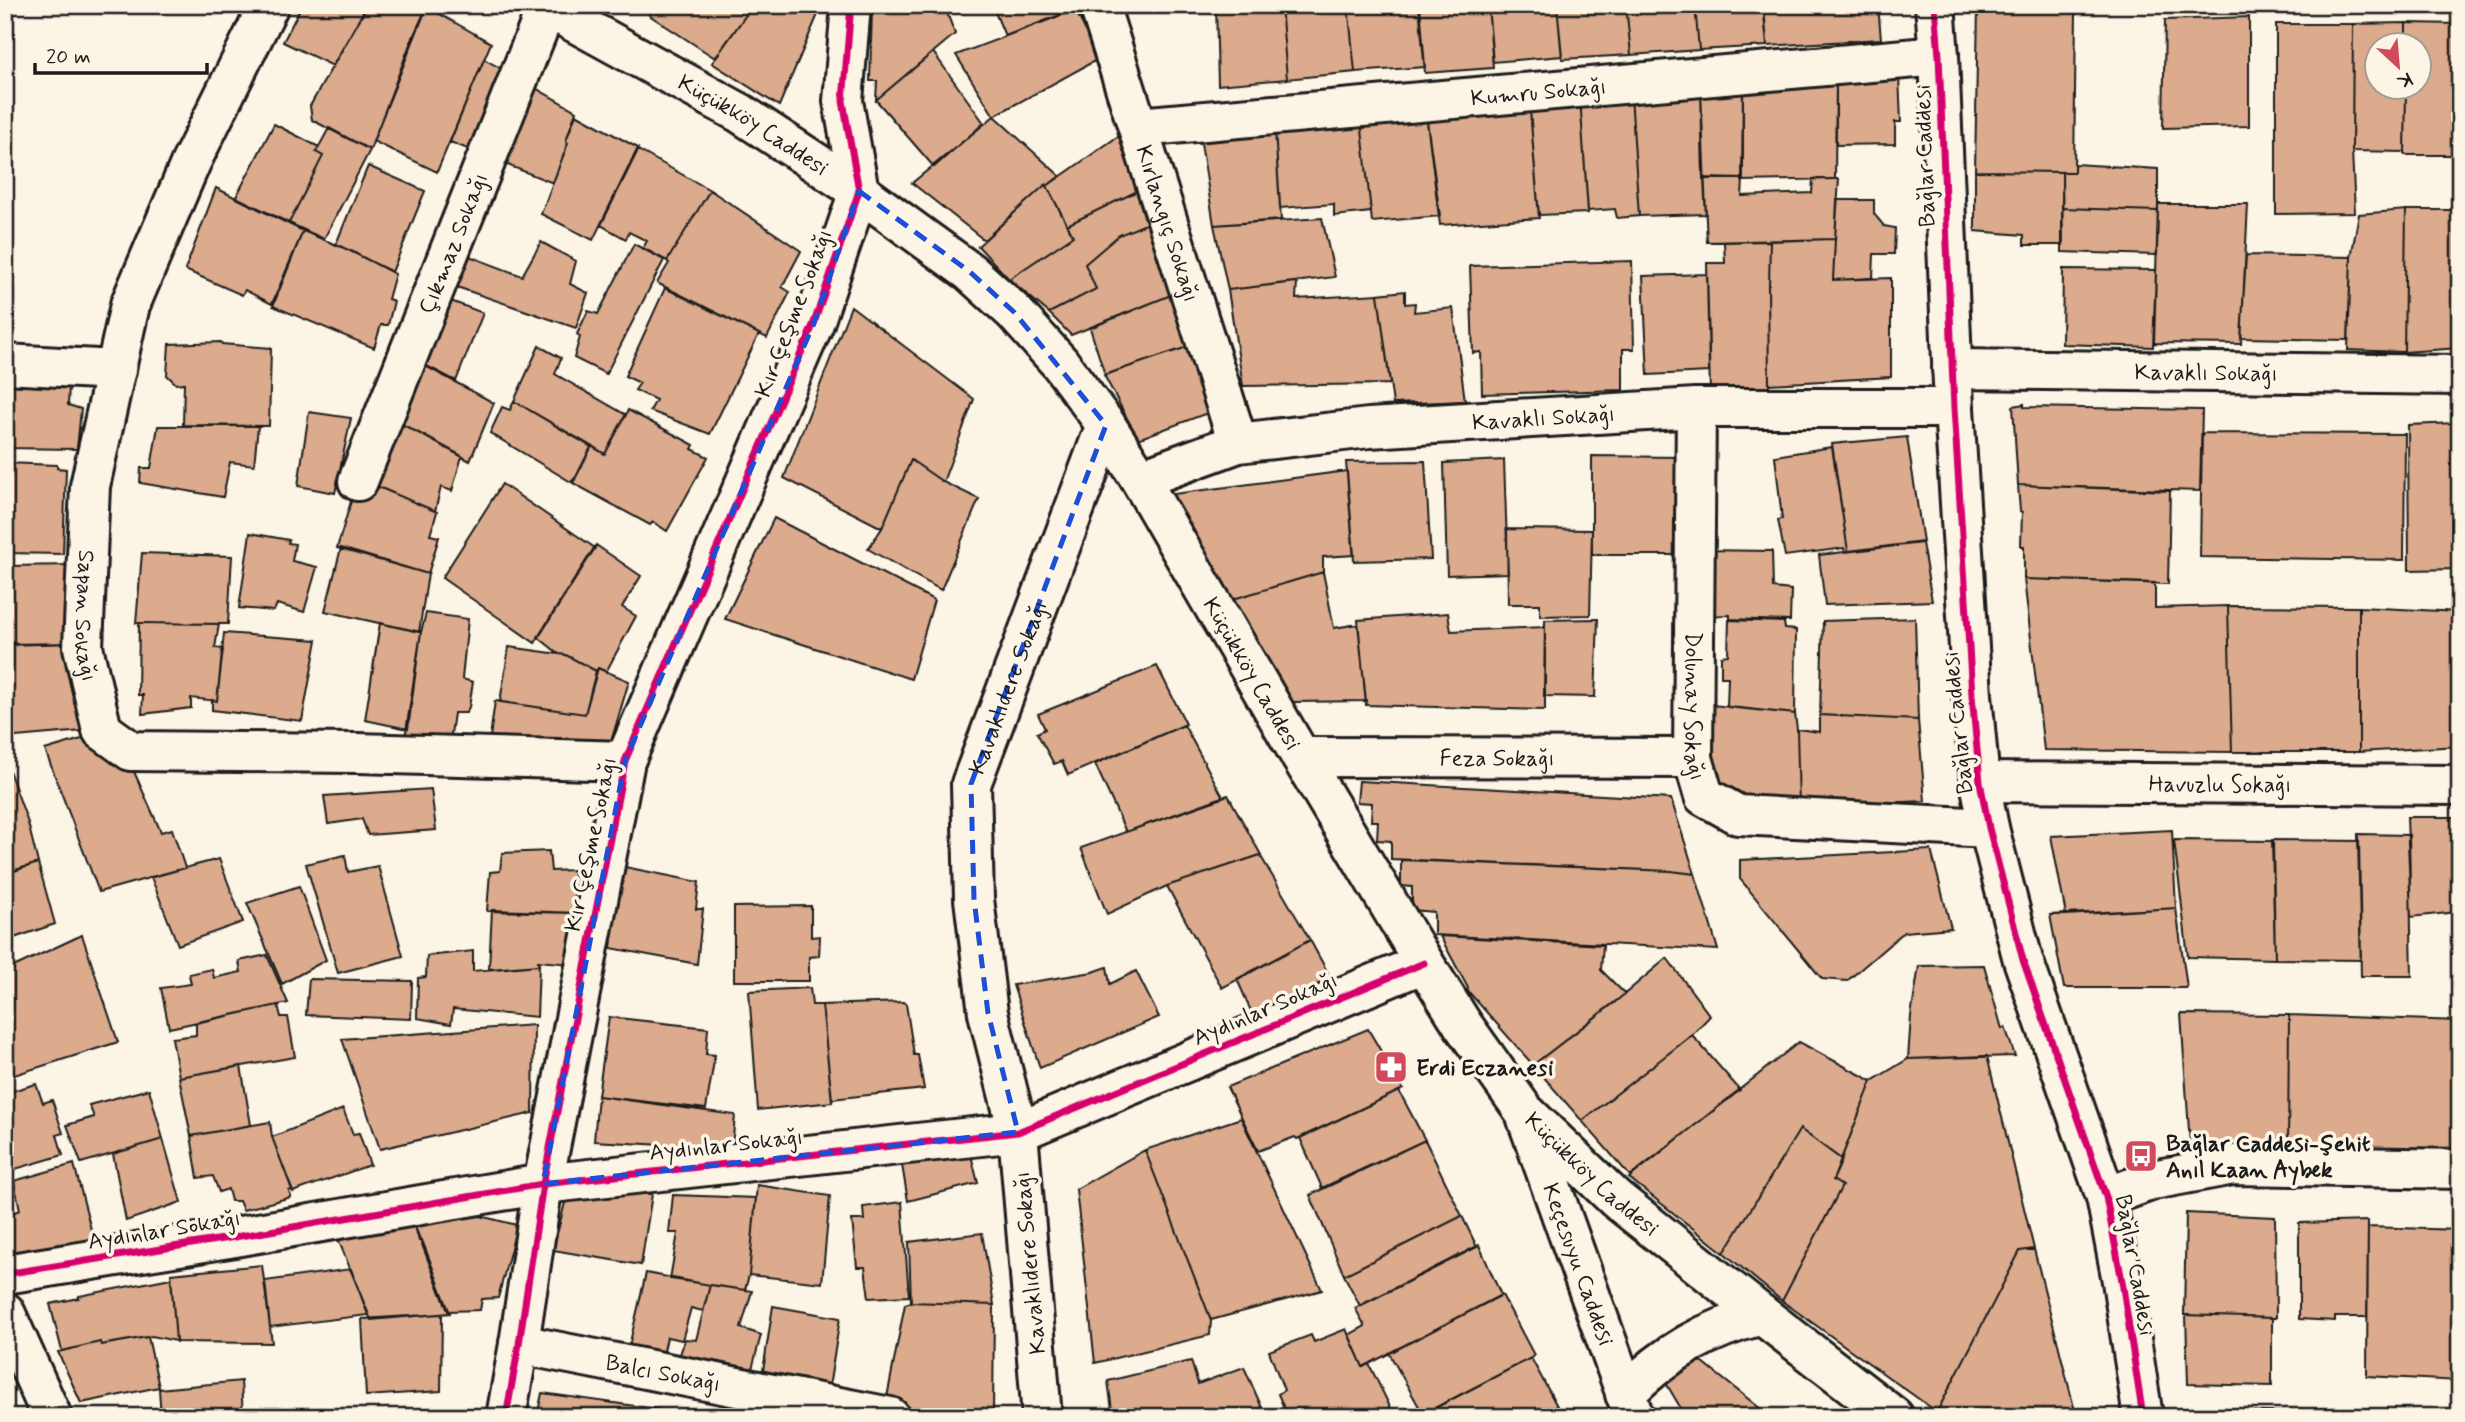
<svg xmlns="http://www.w3.org/2000/svg" width="2465" height="1422" viewBox="0 0 2465 1422" font-family="Mynerve,sans-serif">
  <style>
    .building { fill: #dcab8e; stroke: #1c1c1c; stroke-width: 2 }
    .lines { fill: none; stroke-linecap: round; stroke-linejoin: round }
    .street-casing { stroke: #1c1c1c; stroke-width: 44 }
    .secondary-casing { stroke: #1c1c1c; stroke-width: 44 }
    .street { stroke: #fcf5e5; stroke-width: 38 }
    .secondary { stroke: #fcf5e5; stroke-width: 38 }
    .cycleway-casing { stroke: #fcf5e5; stroke-width: 11 }
    .cycleway { stroke: #d6006c; stroke-width: 7 }
    .marked { fill: none; stroke: #1d4ed8; stroke-width: 5; stroke-dasharray: 14 9; stroke-linejoin: round }
    .labels { text-anchor: middle; stroke-width: 7; stroke-linejoin: round; paint-order: stroke }
    .street-label { font-size: 23px; fill: #1c1c1c; stroke: #fcf5e5 }
    .poi-label { font-size: 23px; font-weight: bold; fill: #1c1c1c; stroke: #fcf5e5; text-anchor: start }
  </style>
  <rect width="100%" height="100%" fill="#fcf5e5"/>
  <filter id="ink" filterUnits="userSpaceOnUse"><feTurbulence type="fractalNoise" baseFrequency=".0143" numOctaves="2"/><feDisplacementMap in="SourceGraphic" scale="14" xChannelSelector="R" yChannelSelector="G"/><feConvolveMatrix kernelMatrix="1 2 1 2 8 2 1 2 1" color-interpolation-filters="sRGB"/></filter>
  <g filter="url(#ink)">
    <!-- building -->
    <path class="building" d="M302,5H368L333,66L283,42Z
      M367,5H424L427,7L412,39L370,150L312,120L310,106Z
      M656,5H753L715,58L649,15Z
      M753,5H822L779,106L712,63Z
      M878,5H944L955,34L876,100L877,81H870L872,8Z
      M992,5H1086L1005,36Z
      M1216,5H1281L1287,79L1218,85Z
      M1281,5H1348L1355,72L1287,79Z
      M1348,5H1420L1425,67L1355,72Z
      M1419,5H1488L1493,68L1425,73Z
      M1488,5H1557L1562,56L1493,62Z
      M1557,5H1626L1631,55L1562,59Z
      M1626,5H1695L1699,50L1631,55Z
      M1695,5H1764L1767,46L1699,50Z
      M1763,5H1878L1881,39L1767,46Z
      M1978,6L2076,11L2074,172L1975,171Z
      M427,7L491,43L437,172L373,141Z
      M1075,10L1100,58L994,116L956,55Z
      M2249,17V126L2163,128L2165,20Z
      M2406,23L2460,24L2458,155H2405L2406,88H2420V46H2406Z
      M2406,23V46H2378V88H2406L2405,152L2352,151L2353,24Z
      M2276,24H2353L2352,151L2355,213L2276,214Z
      M933,52L984,123L934,167L876,100Z
      M2460,55V155H2458Z
      M484,59L576,111L566,141L568,143L553,183L450,142Z
      M1899,75L1901,122H1895V144L1836,145V82Z
      M1836,79L1835,179L1742,181L1743,87Z
      M1743,87V179H1703L1701,90Z
      M1701,90L1706,214L1639,216L1631,95Z
      M1631,95L1639,216L1617,218L1615,209L1588,211L1580,97Z
      M1580,97L1588,213L1539,215L1529,99Z
      M1529,99L1539,218L1440,225L1425,106Z
      M1425,106L1440,216L1372,222L1360,111Z
      M1360,111L1371,212L1334,216V204L1280,208L1274,115Z
      M576,114L638,148L593,240L541,214L568,143L566,141Z
      M1274,115L1281,220L1214,225L1197,118Z
      M994,116L1060,176L1047,186L1046,184L984,240L912,183Z
      M274,124L319,147L316,152L323,156L289,223L236,197Z
      M329,128L370,150L324,239L289,223L323,156L316,152Z
      M1127,130L1152,184L1067,225L1047,186Z
      M638,150L710,190L667,261L643,248L647,241L629,232L626,239L601,225Z
      M2074,164L2158,169V211L2062,208V172H2074Z
      M368,166L425,191L392,272L336,244Z
      M1975,171L2062,172L2063,245H2024V235L1975,231Z
      M1704,178L1743,179L1742,196L1812,193L1813,179H1839L1835,239L1707,242Z
      M1046,184L1073,236L1009,279L978,246Z
      M1152,184L1158,219L1119,235L1085,264L1096,289L1049,313L1009,279L1073,236L1067,225Z
      M216,188L303,231L272,304L245,290L242,295L185,270Z
      M710,190L801,251L782,287L790,292L767,338L657,283L669,263L667,261Z
      M1837,200H1874V214L1884,226L1895,228L1894,254H1874L1873,278L1833,280Z
      M2158,204H2248L2241,344L2154,343Z
      M2062,208L2158,211L2157,255L2062,252Z
      M2406,210H2460V348L2404,352Z
      M2406,210L2404,352L2348,350L2351,257L2359,214Z
      M1322,218L1335,277L1228,290L1214,225Z
      M1158,219L1186,289L1071,335L1049,313L1096,289L1085,264L1119,235Z
      M303,231L351,251L395,274L388,299L394,301L388,325H381L374,348L273,306Z
      M1835,239L1833,280L1891,278V377L1769,384L1768,285H1769L1770,241Z
      M1770,241L1769,285H1768L1769,388L1710,395L1707,263H1725L1724,242Z
      M541,242L576,261L570,284L588,293L576,328L454,286L464,254L522,276Z
      M634,244L664,260L606,374L574,358L580,337L577,334L588,311L598,314Z
      M2246,255L2351,257L2348,340L2241,338Z
      M1632,261L1634,349H1623V390L1482,394L1481,352L1473,353L1470,266Z
      M2063,269L2156,270L2153,347L2062,344Z
      M1707,274L1709,372L1648,375L1643,276Z
      M1297,282L1296,299L1378,294L1390,384L1243,386L1228,290Z
      M665,288L759,334L710,434L650,411L656,400L635,390L640,383L625,376Z
      M1183,290L1199,343L1105,375L1090,328Z
      M424,291L483,313L456,381L405,355Z
      M1405,291V304L1415,303L1414,312L1453,308L1465,401L1393,404L1378,294Z
      M851,306L974,399L943,482L911,460L882,528L784,478Z
      M221,342L222,344L271,348L269,426L183,425L184,383L176,384L167,375L169,344Z
      M1199,343L1221,408L1138,439L1104,375Z
      M539,346L561,358L555,374L626,415L605,454L514,401Z
      M405,355L494,403L470,461L383,414Z
      M5,379L69,385L68,405L81,409L77,449L5,448Z
      M514,401L591,447L576,477L571,482L490,433L502,407L510,410Z
      M2024,404V407L2202,410L2200,491L2018,485L2013,406Z
      M628,410L694,445L692,449L708,457L667,531L653,522L650,525L573,483L592,446L605,454Z
      M309,412L351,418L335,493L298,486Z
      M383,414L462,456L452,491L441,487L435,511L364,481Z
      M2457,423L2459,569L2409,570L2408,425Z
      M158,426H258L254,465L230,462L223,497L140,483L141,468H151Z
      M2202,433L2405,434L2404,560L2200,557Z
      M1907,437L1923,542L1848,551L1832,444Z
      M1832,447L1848,551L1845,552L1844,548L1785,556L1778,520L1782,519L1775,456Z
      M1592,456L1680,457L1676,555H1592Z
      M911,460L943,482L979,499L941,590L868,549L882,528Z
      M1504,460L1508,573L1447,575L1444,463Z
      M1425,461L1431,559L1354,561L1346,462Z
      M5,463L57,465V468L66,469L63,554L5,553Z
      M1347,471L1354,555L1323,557V572L1230,600L1166,495Z
      M358,478L437,512L430,535L439,537L428,574L337,548Z
      M502,484L595,548L535,643L442,578Z
      M2018,485L2170,491L2168,584L2024,579V546H2021L2022,512L2020,511Z
      M774,518L934,600L911,679L725,619Z
      M1507,529L1592,530L1590,615L1540,616V604H1508Z
      M250,533L289,540L288,543L295,544L292,561L317,567L304,612L277,604L274,611L239,608Z
      M1922,543L1932,601L1825,605L1819,555Z
      M596,545L641,576L622,607L636,616L606,672L598,668L596,671L566,655L559,654L538,637Z
      M341,548L428,574L419,632L325,611Z
      M1700,550L1772,551L1773,588L1791,590L1790,621L1730,619V615L1700,616Z
      M142,553L232,556L228,624L136,623Z
      M77,565V643L5,645V566Z
      M1323,572L1334,628L1358,624L1366,701L1292,702L1230,600Z
      M2024,579L2155,583V608L2228,606L2232,752L2044,750Z
      M2228,606L2359,607V752H2232Z
      M2359,607L2460,612L2459,746L2359,752Z
      M426,613L468,619L462,679L473,682L469,707L466,713H454L450,741L405,738L421,632Z
      M1448,613L1451,631L1545,627V710L1366,705L1358,620Z
      M1915,618L1918,720L1820,715L1823,621Z
      M1598,619L1595,697L1544,696L1545,620Z
      M1729,620L1784,622L1785,629L1796,630L1795,714L1727,707L1728,677H1721V656L1728,655Z
      M139,623L219,624L215,648L223,649L217,701L191,698V708L142,714L143,695H138Z
      M380,623L421,632L408,729L365,720Z
      M224,633L317,640L302,721L212,710V700L217,701Z
      M75,643L83,731L5,738V644Z
      M509,647L566,655L596,671L585,714L500,702Z
      M1157,666L1186,724L1068,775L1062,761L1054,764L1037,733L1045,729L1038,714Z
      M598,668L629,681L608,752L490,737L495,701L585,714Z
      M2456,703H2460V751Z
      M1712,705L1795,714L1797,729L1799,807H1725L1713,790Z
      M1820,715L1918,720L1925,801L1799,807L1797,729L1820,732Z
      M1184,725L1222,795L1220,799L1126,832L1095,764Z
      M115,729L161,832L172,829L185,868L99,892L45,750Z
      M6,762L28,823L38,863L5,874Z
      M1359,781L1671,799L1695,874L1671,871L1391,859V841L1377,840L1378,821H1371L1372,803L1357,802Z
      M431,789L436,830L368,835L362,819L328,824L324,796Z
      M1228,795L1261,855L1167,886L1107,914L1081,848Z
      M2407,817H2457V912L2411,917Z
      M2172,830L2176,908L2066,915L2051,836Z
      M2358,834L2409,835L2412,976H2361Z
      M2174,840L2273,841L2275,959L2188,957Z
      M2272,840L2359,841L2361,960L2275,959Z
      M1931,850L1951,928L1904,932L1847,981L1822,979L1740,879V860Z
      M549,851L551,871L574,870V913L487,911L490,872L500,871L502,853Z
      M345,855L348,872L378,866L403,956L338,973L306,864Z
      M1260,855L1310,940L1222,988L1167,886Z
      M219,859L243,922L178,945L151,877Z
      M1401,860L1671,871L1695,874L1718,950L1434,935V912L1412,910V887L1401,886Z
      M38,863L55,924L5,941V873Z
      M620,866L699,882L696,909H703L697,964L611,948Z
      M299,886L326,960L282,984L247,903Z
      M811,906V937L820,936L819,956L809,957V981H734V907Z
      M2176,908L2187,988H2064L2050,915Z
      M492,910L579,913L572,964L538,961L539,965L489,969Z
      M82,935L118,1042L5,1078V971Z
      M1440,936L1603,945L1601,970L1625,994L1533,1065L1467,990L1468,988Z
      M1310,940L1334,984L1256,1023L1237,979Z
      M473,951V971L539,965L537,1017L453,1009L451,1024L417,1018L418,978L426,977L427,956Z
      M267,955L288,1003L169,1028L161,988L191,984L189,974L212,969L214,978L241,972L239,961Z
      M1667,958L1710,1016L1692,1035L1582,1121L1533,1065L1614,1003Z
      M1984,965L2002,1029L2005,1027L2015,1056L1908,1059L1911,1016L1919,966Z
      M1107,967L1110,984L1136,971L1159,1017L1040,1068L1013,985L1093,972Z
      M309,979L412,981L411,1019L306,1015Z
      M810,988L812,1005H822L832,1102L758,1110L749,991Z
      M903,1002L906,1004L914,1055H918L924,1089L832,1099L822,1005Z
      M278,1005L281,1017H288L295,1057L179,1077L172,1038L196,1035V1023Z
      M2181,1014L2289,1015L2288,1154L2191,1160Z
      M2289,1015L2460,1021V1158L2288,1154Z
      M609,1017L708,1028L706,1054L715,1055L706,1109L598,1096Z
      M534,1025L533,1113L380,1149L342,1039Z
      M1368,1029L1403,1089L1297,1139L1295,1137L1258,1151L1227,1087Z
      M1692,1035L1740,1090L1630,1176L1582,1121Z
      M1799,1042L1872,1081L1841,1159L1800,1129L1724,1253L1629,1178Z
      M1987,1056L2034,1249L2020,1251L1937,1412L1782,1301L1842,1186L1833,1180L1872,1081L1908,1059Z
      M241,1066L251,1125L191,1136L179,1077Z
      M36,1084L43,1103L52,1100L63,1133L57,1135L63,1155L5,1172V1093Z
      M149,1089L163,1139L81,1163L67,1125L94,1117L89,1105Z
      M1399,1091L1425,1140L1322,1188L1300,1138Z
      M598,1096L735,1115L732,1149L594,1141Z
      M343,1109L353,1134L359,1133L370,1165L293,1192L272,1137Z
      M1241,1118L1322,1290L1211,1320L1145,1150Z
      M270,1122L272,1137L292,1190L289,1191L291,1197L243,1210L239,1201H231L228,1189L219,1192L213,1176L198,1178L191,1136Z
      M1800,1129L1842,1160L1833,1180L1842,1186L1782,1301L1724,1253Z
      M163,1139L181,1202L126,1221L113,1154Z
      M1425,1140L1462,1216L1344,1275L1310,1195Z
      M969,1147L978,1183L908,1201L902,1165Z
      M1145,1150L1211,1320L1210,1335L1095,1363L1076,1189Z
      M74,1164L94,1241L11,1264L5,1248V1216L20,1210L14,1181Z
      M757,1185L830,1196L822,1283L749,1275Z
      M569,1187L652,1194L641,1265L553,1250Z
      M673,1195L756,1198L749,1275L745,1290L670,1279L678,1233H669Z
      M902,1202L909,1296L869,1298L865,1267H857L852,1220H864L863,1207Z
      M2186,1213L2275,1217L2276,1318L2184,1315Z
      M480,1216L517,1225L498,1298L482,1299L480,1310L448,1311L414,1224Z
      M1462,1216L1477,1247L1360,1306L1344,1275Z
      M413,1219L419,1241L422,1240L450,1313L371,1320L338,1239Z
      M2368,1221L2367,1317H2335V1321L2299,1319V1223Z
      M2368,1227L2460,1230V1381L2367,1376Z
      M982,1233L994,1305L911,1302L909,1242Z
      M1479,1245L1501,1295L1363,1367L1349,1335L1365,1326L1355,1308Z
      M2034,1249L2076,1415L1944,1417L1937,1412L2020,1251Z
      M262,1265L272,1343L176,1342L171,1274Z
      M351,1269L368,1315L270,1327L265,1281Z
      M646,1273L710,1285L703,1311L691,1308L682,1340L667,1337L657,1383L622,1377Z
      M171,1278L176,1341L152,1336L101,1345L100,1342L62,1351L50,1304L79,1298V1296Z
      M710,1285L752,1291L741,1328L761,1335L751,1373L669,1389L685,1339L696,1340Z
      M1502,1295L1534,1355L1531,1358L1423,1414L1389,1353Z
      M911,1302L994,1305L993,1417H928L885,1408L905,1304Z
      M773,1306L840,1318L825,1413L758,1403Z
      M442,1314L441,1391L366,1396L362,1319Z
      M2186,1315L2272,1318V1386L2188,1384Z
      M1346,1329L1363,1367L1369,1364L1395,1417H1288L1278,1394L1284,1390L1269,1351L1311,1335L1314,1342Z
      M148,1337L159,1387L81,1403L58,1352L100,1342L101,1345Z
      M1693,1355L1771,1417H1686L1663,1378Z
      M1531,1358L1563,1417H1418Z
      M1191,1361L1198,1384L1244,1367L1266,1417H1113L1108,1381Z
      M241,1381L243,1417H161L159,1389Z
      M542,1393L714,1417H537Z
      M456,1410V1417H391L392,1413Z
      M2229,1411L2319,1413L2318,1417H2229Z
      M2386,1411L2460,1414V1417H2386Z"/>
    <g class="lines">
      <defs>
        <g id="street">
          <path id="s1" d="M269,5L191,162L130,305L90,486L83,647L102,730L131,751L358,753L625,761"/>
          <path id="s2" d="M1099,5L1238,443"/>
          <path id="s3" d="M1138,127L1939,56"/>
          <path d="M5,364L116,370"/>
          <path id="s4" d="M1952,369L2460,375"/>
          <path id="s5" d="M1696,408L1693,758L1704,796L1738,815L1989,828"/>
          <path id="s6" d="M1140,479L1238,443L1369,428L1696,408H1954"/>
          <path id="s7" d="M358,481L547,7"/>
          <path id="s8" d="M1301,757L1693,758"/>
          <path id="s9" d="M1980,782L2460,785"/>
          <path d="M2106,1197L2153,1180L2233,1165L2460,1169"/>
          <path d="M5,1274L229,1238L543,1184L1018,1132L1424,963"/>
          <path d="M5,1312L52,1417"/>
          <path id="s10" d="M519,1344L890,1417"/>
          <path d="M506,1417L519,1344L543,1184L625,761L814,323L859,191L843,101L851,5"/>
          <path id="s11" d="M1042,1417L1018,1132L988,1013L974,899L971,784L1106,425"/>
        </g>
        <g id="secondary">
          <path id="s12" d="M543,5L740,113L859,191L970,272L1014,312L1060,363L1106,425L1140,479L1301,757L1424,963L1463,1025L1524,1111L1616,1199L1762,1315L1894,1417"/>
          <path d="M1935,5L1939,56L1954,408L1972,695L1980,782L1989,828L2023,960L2106,1197L2122,1281L2143,1417"/>
          <path id="s13" d="M1527,1119L1634,1417"/>
          <path d="M1625,1394C1665,1353 1707,1329 1762,1315"/>
        </g>
      </defs>
      <!-- street casing -->
      <use href="#street" class="street-casing"/>
      <!-- secondary casing -->
      <use href="#secondary" class="secondary-casing"/>
      <!-- street -->
      <use href="#street" class="street"/>
      <!-- secondary -->
      <use href="#secondary" class="secondary"/>
      <defs>
        <path id="cycleway" d="M1935,5L1939,56L1954,408L1972,695L1980,782L1989,828L2023,960L2106,1197L2122,1281L2143,1417
          M5,1274L229,1238L543,1184L1018,1132L1424,963
          M506,1417L519,1344L543,1184L625,761L814,323L859,191L843,101L851,5"/>
      </defs>
      <!-- cycleway casing -->
      <use href="#cycleway" class="cycleway-casing"/>
      <!-- cycleway -->
      <use href="#cycleway" class="cycleway"/>
    </g>
  </g>
  <!-- marked area -->
  <path class="marked" d="M859,191L970,272L1014,312L1106,425L971,784L974,899L988,1013L1018,1132L543,1184L625,761L814,323Z"/>
  <!-- icons -->
  <defs>
    <symbol id="pharmacy-square" viewBox="-11 -11 22 22"><rect x="-9" y="-9" width="18" height="18" rx="4" fill="#d1495b" stroke="#fcf5e5"/><path d="M-2-6h4v4h4v4h-4v4h-4v-4h-4v-4h4Z" fill="#fff"/></symbol>
    <symbol id="bus-square" viewBox="-11 -11 22 22"><rect x="-9" y="-9" width="18" height="18" rx="4" fill="#d1495b" stroke="#fcf5e5"/><path d="M-5-6H5V4H4V6H2V4H-2V6H-4V4H-5ZM-3.5-4V0h7V-4ZM-3.5 1.2v1.5H-2V1.2ZM2 1.2v1.5H3.5V1.2Z" fill="#fff"/></symbol>
  </defs>
  <g fill-rule="evenodd">
    <use href="#pharmacy-square" x="1372" y="1048" width="38" height="38"/>
    <use href="#bus-square" x="2122" y="1137" width="38" height="38"/>
  </g>
  <g class="labels">
    <!-- street labels -->
    <g class="street-label">
      <text dy="8" stroke="none"><textPath href="#s3" startOffset="402">Kumru Sokağı</textPath></text>
      <text dy="8" stroke="none"><textPath href="#s12" startOffset="242">Küçükköy Caddesi</textPath></text>
      <text transform="translate(1924 156) rotate(-92)" y="8">Bağlar Caddesi</text>
      <text dy="8" stroke="none"><textPath href="#s2" startOffset="229">Kırlangıç Sokağı</textPath></text>
      <text dy="8" stroke="none"><textPath href="#s7" startOffset="256">Çıkmaz Sokağı</textPath></text>
      <text transform="translate(793 313) rotate(-69)" y="8">Kır Çeşme Sokağı</text>
      <text dy="8" stroke="none"><textPath href="#s4" startOffset="254">Kavaklı Sokağı</textPath></text>
      <text dy="8" stroke="none"><textPath href="#s6" startOffset="411">Kavaklı Sokağı</textPath></text>
      <text dy="8" stroke="none"><textPath href="#s1" startOffset="646">Sapan Sokağı</textPath></text>
      <text dy="8" stroke="none"><textPath href="#s12" startOffset="998">Küçükköy Caddesi</textPath></text>
      <text dy="8" stroke="none"><textPath href="#s11" startOffset="742">Kavaklıdere Sokağı</textPath></text>
      <text dy="8" stroke="none"><textPath href="#s5" startOffset="298">Dolunay Sokağı</textPath></text>
      <text transform="translate(1957 723) rotate(-96)" y="8">Bağlar Caddesi</text>
      <text dy="8" stroke="none"><textPath href="#s8" startOffset="196">Feza Sokağı</textPath></text>
      <text dy="8" stroke="none"><textPath href="#s9" startOffset="240">Havuzlu Sokağı</textPath></text>
      <text transform="translate(590 844) rotate(-78)" y="8">Kır Çeşme Sokağı</text>
      <text transform="translate(1265 1008) rotate(-23)" y="8">Aydınlar Sokağı</text>
      <text transform="translate(726 1144) rotate(-6)" y="8">Aydınlar Sokağı</text>
      <text dy="8" stroke="none"><textPath href="#s12" startOffset="1606">Küçükköy Caddesi</textPath></text>
      <text transform="translate(164 1229) rotate(-9)" y="8">Aydınlar Sokağı</text>
      <text transform="translate(1029 1263) rotate(-95)" y="8">Kavaklıdere Sokağı</text>
      <text dy="8" stroke="none"><textPath href="#s13" startOffset="154">Keçesuyu Caddesi</textPath></text>
      <text transform="translate(2136 1265) rotate(80)" y="8">Bağlar Caddesi</text>
      <text dy="8" stroke="none"><textPath href="#s10" startOffset="147">Balcı Sokağı</textPath></text>
    </g>
    <!-- poi labels -->
    <g class="poi-label">
      <text x="1416" y="1075">Erdi Eczanesi</text>
      <text x="2166" y="1151">Bağlar Caddesi-şehit<tspan x="2166" dy="26">Anıl Kaan Aybek</tspan></text>
    </g>
  </g>
  <!-- margin -->
  <rect width="2465" height="1422" fill="none" stroke="#fcf5e5" stroke-width="28"/>
  <rect x="14" y="14" width="2437" height="1394" fill="none" stroke="#1c1c1c" stroke-width="2.5" filter="url(#ink)"/>
  <!-- north arrow -->
  <g transform="translate(2398 66) rotate(154)"><circle r="33" fill="#fcf5e5" stroke="#a29e95" stroke-width="2"/>
  <path d="M0-5L12 26L0 18L-12 26Z" fill="#d1495b"/>
  <text y="-10" font-size="19" font-weight="bold" text-anchor="middle" fill="#1c1c1c">K</text>
  </g>
  <!-- scale -->
  <path d="M35 63v10h172v-10" fill="none" stroke="#1c1c1c" stroke-width="3.5"/>
  <text x="46" y="63" font-size="21" fill="#1c1c1c" stroke="#fcf5e5" stroke-width="5" paint-order="stroke">20 m</text>
</svg>
